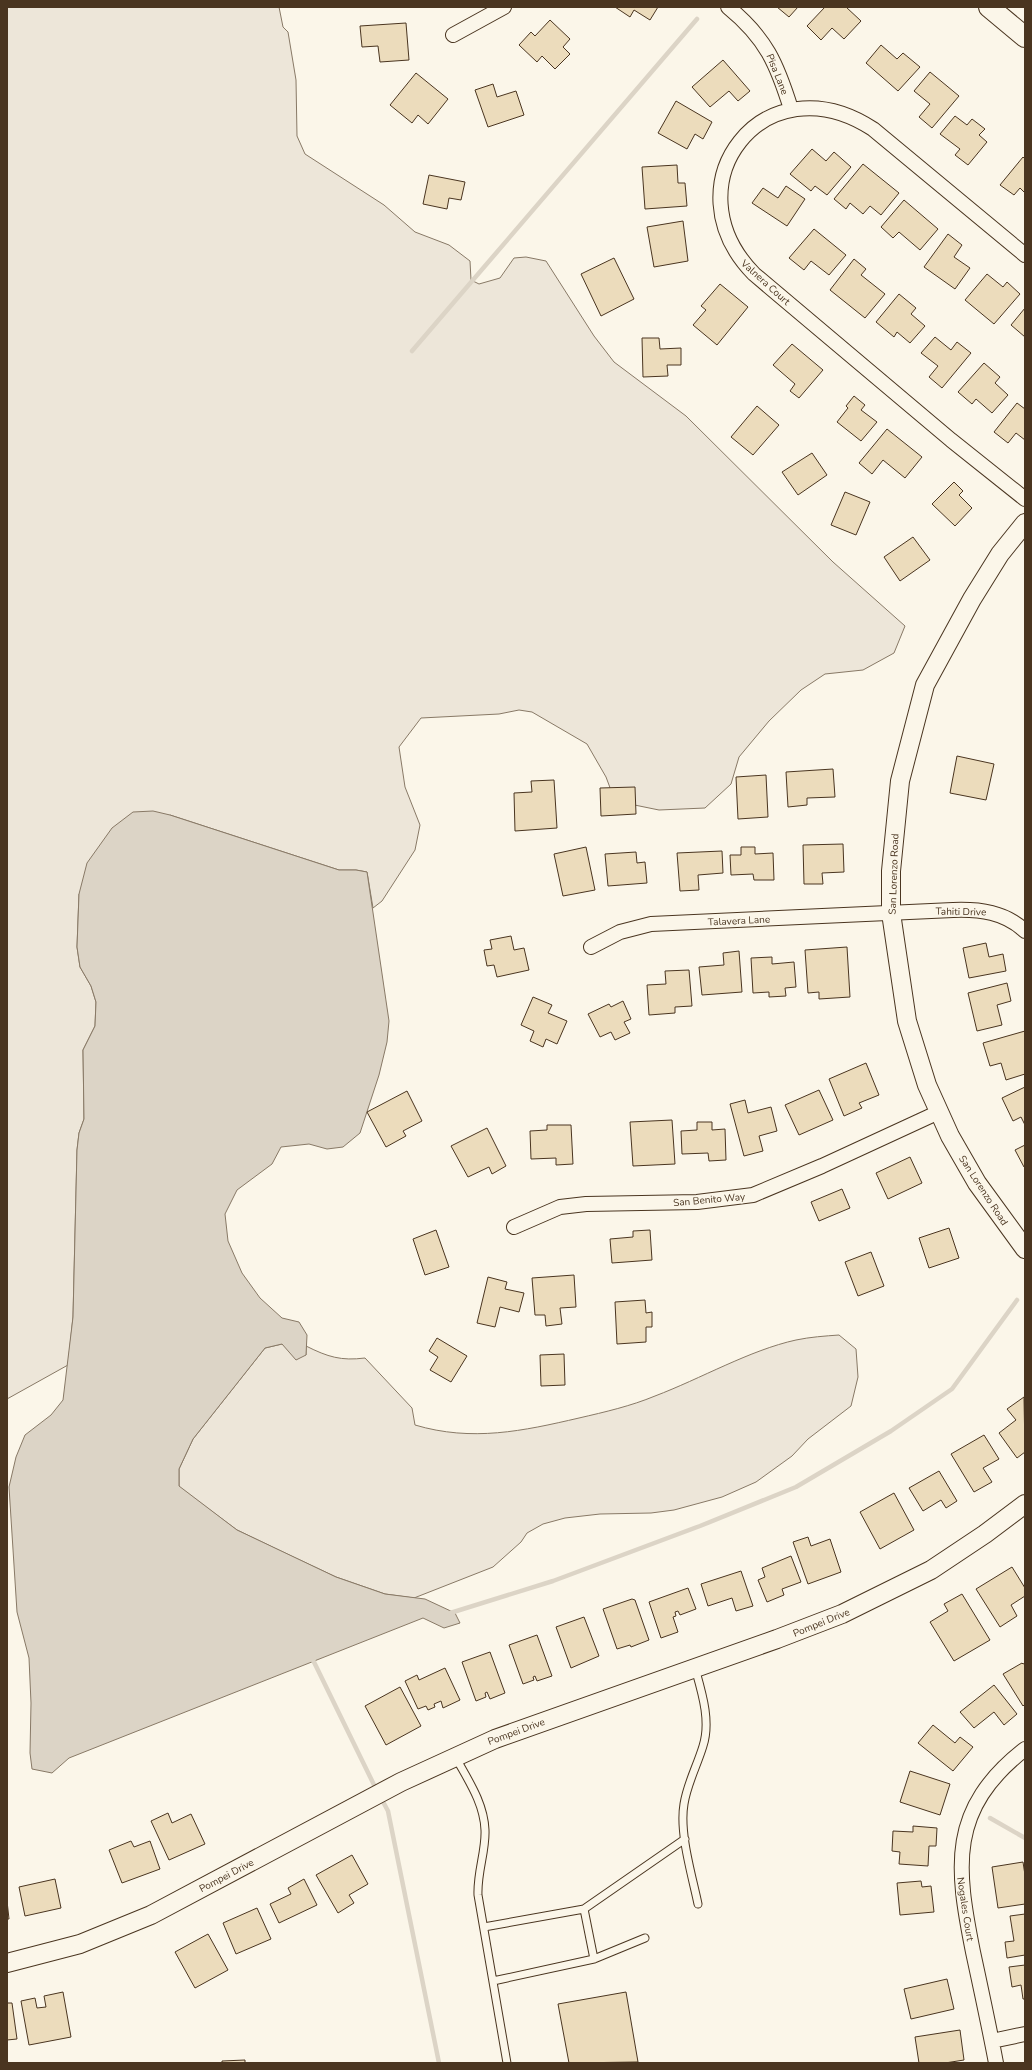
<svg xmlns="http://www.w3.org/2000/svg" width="1032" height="2070" viewBox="0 0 1032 2070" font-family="'Nunito Sans',sans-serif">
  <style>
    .green { fill: #ede6d9; stroke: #887966 }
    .water { fill: #dcd4c6; stroke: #887966 }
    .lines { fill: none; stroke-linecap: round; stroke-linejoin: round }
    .stream { stroke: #dcd4c6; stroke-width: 4.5 }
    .building { fill: #ecdcbc; stroke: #4a3520 }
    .service-casing { stroke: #4a3520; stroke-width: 9 }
    .minor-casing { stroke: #4a3520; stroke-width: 16 }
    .tertiary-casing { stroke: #4a3520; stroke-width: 20 }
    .secondary-casing { stroke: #4a3520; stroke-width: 22 }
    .service { stroke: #fbf6e9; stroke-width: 7 }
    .minor { stroke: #fbf6e9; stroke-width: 14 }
    .tertiary { stroke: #fbf6e9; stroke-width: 18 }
    .secondary { stroke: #fbf6e9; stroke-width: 20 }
    .labels { text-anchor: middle; stroke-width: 3; stroke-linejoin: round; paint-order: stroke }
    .street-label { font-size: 10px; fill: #4a3520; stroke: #fbf6e9 }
  </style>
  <rect width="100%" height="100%" fill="#fbf6e9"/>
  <!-- green -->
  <path class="green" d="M7,7H279L283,27L288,32L296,80L297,136L305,154L384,205L415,232L449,245L470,261L471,280L479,284L500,278L514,258L526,257L546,261L594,336L614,362L686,416L833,562L905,626L894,653L863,670L825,674L801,690L769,721L739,757L731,784L705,808L659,810L615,801L606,777L587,744L532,712L519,710L499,714L421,718L399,747L405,787L420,825L415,850L382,901L373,908L367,872L356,870H339L170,815L79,894L77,947L80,967L91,986L96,1002L95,1026L83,1050L84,1119L79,1133L77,1150L73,1317L68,1365L7,1399Z
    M839,1335L856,1349L858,1377L851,1406L808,1439L792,1456L756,1482L722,1497L674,1510L651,1513L600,1514L565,1518L543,1524L527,1533L521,1542L493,1567L414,1598L385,1594L336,1577L285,1553L237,1530L179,1487V1469L193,1439L265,1348L282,1344L306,1355V1346C328,1357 341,1361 365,1358L412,1408L415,1425C472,1442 523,1431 579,1418C605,1412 631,1406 655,1396C700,1379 750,1350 796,1340C810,1337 825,1336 839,1335Z"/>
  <!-- water -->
  <path class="water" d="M153,811L170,815L339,870H356L367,872L389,1021L387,1042L379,1075L360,1133L343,1147L327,1149L309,1144L281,1147L272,1164L237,1190L225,1214L228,1241L242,1273L260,1298L282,1318L299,1322L307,1335L306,1355L296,1360L282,1344L265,1348L193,1439L179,1469V1486L237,1530L336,1577L385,1594L425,1599L455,1613L460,1623L444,1628L423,1618L69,1758L52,1773L32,1769L30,1753L31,1703L29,1658L17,1612L9,1487L16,1457L25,1435L51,1415L63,1400L73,1317L77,1150L79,1133L84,1119L83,1050L95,1026L96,1002L91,986L80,967L77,947L79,894L87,863L112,828L133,812Z"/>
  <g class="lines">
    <!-- stream -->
    <path class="stream" d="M412,351L697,19
      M447,1614L553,1581L700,1526L796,1487L891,1431L952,1389L1017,1300
      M313,1660L377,1791
      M381,1798L388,1811L439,2063
      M990,1818L1025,1838"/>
  </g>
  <!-- building -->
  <path class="building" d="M615,7H658L650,20L634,10L630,17Z
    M777,7H798L789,17Z
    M825,7H846L861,21L844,39L832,28L821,40L807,26Z
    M550,20L570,39L563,47L570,54L555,69L542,56L537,62L519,45L531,32L535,36Z
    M406,23L409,60L380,62L378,46L362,47L360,26Z
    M881,45L897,59L903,53L920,67L898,91L866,63Z
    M723,60L750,91L738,101L729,91L710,107L692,87Z
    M930,72L959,96L932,128L919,117L930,104L914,91Z
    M416,73L448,99L428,124L418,115L412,123L390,105Z
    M493,84L497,97L516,91L524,115L488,127L475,90Z
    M676,101L712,122L703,139L695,134L687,149L658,133Z
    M955,116L967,125L972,119L985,129L979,135L987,142L968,165L955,155L960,149L940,134Z
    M812,149L826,161L834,152L851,167L827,195L815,186L811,191L790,174Z
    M1023,157L1025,159V193L1020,188L1014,195L1000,185Z
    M863,164L899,193L881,215L870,206L863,214L850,203L846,209L834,199Z
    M677,165L678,183H685L687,206L645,209L642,167Z
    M429,175L465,182L461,200L449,198L447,209L423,204Z
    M786,186L805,199L787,226L752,203L763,188L778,198Z
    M904,200L938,229L920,250L899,232L893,238L881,227Z
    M683,221L688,261L654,267L647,227Z
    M814,229L846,255L829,275L811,261L804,270L789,258Z
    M948,234L962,245L954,257L970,268L955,289L924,267Z
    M614,258L634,299L601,316L581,274Z
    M854,259L866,269L861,275L885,294L865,318L830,290Z
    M987,274L1003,287L1007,282L1020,294L994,324L965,300Z
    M720,284L748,307L717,345L693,325L706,310L701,306Z
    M899,294L916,308L911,314L925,326L910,343L897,332L894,337L876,322Z
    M1025,308V337L1011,325Z
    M935,337L951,350L957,342L971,353L942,388L929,377L938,366L921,353Z
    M642,338H659L660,349L681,348V365H667L668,376L643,377Z
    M792,344L823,370L799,398L790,391L795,384L773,365Z
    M984,363L1000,377L995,383L1008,395L992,413L976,399L972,404L958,392Z
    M854,396L865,405L861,410L877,422L861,441L837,422L848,408L846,406Z
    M1017,403L1025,409V440L1016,433L1008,443L994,432Z
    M757,406L779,425L753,455L731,437Z
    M887,429L922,457L905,478L883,460L872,474L859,463Z
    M812,453L827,475L798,495L782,472Z
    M954,482L963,491L959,495L972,508L955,526L932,504Z
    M845,492L870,502L856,535L831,525Z
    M913,537L930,560L900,581L884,557Z
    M957,756L994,764L986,800L950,793Z
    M833,769L835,797L807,798V805L788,807L786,772Z
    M766,775L768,817L738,819L736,777Z
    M554,780L557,828L515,831L514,793L532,792L531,781Z
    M635,787L636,814L601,816L600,788Z
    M843,844L844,872L822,873L823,884H804L803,845Z
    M586,847L595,890L563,896L554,854Z
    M741,847H755V854L773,853L774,880H754L753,874L731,875L730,855H741Z
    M722,851L723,873L698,875L699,890L680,891L677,853Z
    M636,852L637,863L645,862L647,883L608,886L605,854Z
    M511,936L514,950L524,948L529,970L497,977L494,965L487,966L484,950L492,949L490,940Z
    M986,943L989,957L1003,954L1006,971L969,978L963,948Z
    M847,947L850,997L819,999V992L808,993L805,950Z
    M739,951L742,992L702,995L699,967L724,965L723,953Z
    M772,957V964L794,962L796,987L785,988L786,996L769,997V992L753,993L751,958Z
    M689,970L692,1006L675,1007V1013L649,1015L647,985L666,984L665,971Z
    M1007,983L1011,1001L997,1005L1002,1025L977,1031L968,993Z
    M533,997L552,1005L548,1013L567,1021L557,1044L546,1039L543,1047L530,1041L534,1031L521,1025Z
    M623,1001L631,1019L624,1022L630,1033L615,1040L611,1032L600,1037L588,1014L609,1004L611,1007Z
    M1025,1031V1074L1006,1080L1001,1063L990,1066L983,1043Z
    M866,1063L879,1095L859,1103L862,1108L844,1116L829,1079Z
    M1025,1087V1125L1021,1117L1013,1121L1002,1098Z
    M819,1090L833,1120L799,1135L785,1105Z
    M407,1091L422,1121L403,1131L406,1136L386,1147L367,1112Z
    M745,1100L748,1113L771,1107L777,1131L759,1136L763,1151L744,1156L730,1104Z
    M672,1120L675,1164L633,1166L630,1122Z
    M697,1122H712V1130L725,1129L726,1160L709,1161L708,1153L682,1154L681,1131L697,1130Z
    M547,1125H571L573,1164L556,1165V1158L531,1159L530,1131L547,1130Z
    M487,1128L506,1166L492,1174L489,1167L468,1177L451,1146Z
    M1025,1145V1167H1024L1015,1150Z
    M910,1157L922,1183L888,1199L876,1173Z
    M842,1189L850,1208L819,1221L811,1202Z
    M949,1228L959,1258L929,1268L919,1238Z
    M436,1230L449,1267L425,1275L413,1239Z
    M650,1230L652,1260L612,1263L610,1239L633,1237V1231Z
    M871,1252L884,1286L858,1296L845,1262Z
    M574,1275L576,1307L560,1308L562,1324L546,1326L545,1315H535L532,1278Z
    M488,1277L507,1282L505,1289L524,1293L519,1312L500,1307L495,1327L477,1323Z
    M645,1300L646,1313L652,1312V1327H646V1342L617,1344L615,1302Z
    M437,1338L467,1356L451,1382L430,1370L438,1357L429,1351Z
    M564,1354L565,1385L541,1386L540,1355Z
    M1024,1397L1025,1452L1017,1458L999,1433L1016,1420L1007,1409Z
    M984,1435L999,1459L983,1468L992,1482L974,1492L951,1454Z
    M939,1471L957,1501L946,1508L941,1500L923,1511L909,1488Z
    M894,1493L914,1530L880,1549L860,1512Z
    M808,1537L811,1546L830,1539L841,1572L808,1584L793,1542Z
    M791,1556L801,1582L782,1589L784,1595L767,1602L758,1580L765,1577L762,1568Z
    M1012,1567L1025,1588V1596L1011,1605L1017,1616L1000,1627L976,1589Z
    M741,1571L753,1606L736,1611L732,1598L708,1606L701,1584Z
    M688,1588L696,1609L680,1615L678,1611L675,1612L676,1616L673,1617L678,1632L661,1638L649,1602Z
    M962,1594L990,1640L954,1661L930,1622L948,1611L944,1604Z
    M632,1599L635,1600L649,1640L631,1647L630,1645L617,1649L603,1609Z
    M584,1617L599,1656L571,1668L556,1627Z
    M537,1635L552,1676L537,1681L535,1676L533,1677L534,1680L523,1684L509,1645Z
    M490,1652L505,1693L490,1699L487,1692L485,1693L486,1697L476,1701L462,1662Z
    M1022,1663L1023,1664L1025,1663V1704L1023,1706L1003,1674Z
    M445,1668L460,1700L443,1708L441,1701L434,1704L435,1707L428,1710L426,1706L418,1709L405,1681L417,1675L419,1680Z
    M994,1685L1017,1714L1004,1725L994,1712L974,1728L960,1712Z
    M400,1687L421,1726L386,1745L365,1706Z
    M933,1725L955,1743L960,1737L973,1747L953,1771L918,1743Z
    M910,1771L950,1784L940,1815L900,1802Z
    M168,1813L172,1823L191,1814L205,1844L169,1860L151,1821Z
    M913,1826L937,1828L936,1846H929L928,1866L899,1864L900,1852L892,1851L893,1831L913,1832Z
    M131,1841L134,1847L150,1841L160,1869L122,1883L109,1850Z
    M352,1855L368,1884L349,1895L354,1903L338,1913L316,1875Z
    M1023,1862L1025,1875V1904L998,1908L992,1867Z
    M55,1879L61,1908L25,1916L19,1887Z
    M304,1879L317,1905L279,1923L270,1904L291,1894L288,1888Z
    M921,1881L922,1887L931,1886L934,1912L900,1915L897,1883Z
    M7,1901L9,1919H7Z
    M257,1908L271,1939L236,1954L223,1923Z
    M1025,1914V1955L1007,1958L1005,1942L1014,1941L1010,1916Z
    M208,1934L228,1970L195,1988L175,1952Z
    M1025,1965V1999H1023L1021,1985L1012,1987L1009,1967Z
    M947,1979L954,2009L911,2019L904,1989Z
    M63,1992L71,2037L29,2045L21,2001L35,1998L37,2008L46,2007L44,1996Z
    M626,1992L638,2062L569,2063L558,2004Z
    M7,2003H12L17,2039L7,2040Z
    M960,2030L964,2060L945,2063H919L915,2037Z
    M245,2060V2063H222V2061Z"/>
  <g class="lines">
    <defs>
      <path id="service" d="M695,1668C702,1693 711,1721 703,1746C697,1766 687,1784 684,1804C679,1833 692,1875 698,1904
        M456,1758C468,1780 484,1803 485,1830C486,1851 477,1872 478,1895L507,2063
        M584,1909L685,1839
        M484,1927L584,1909L594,1959
        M493,1981L594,1959L645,1938"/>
      <path id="minor" d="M728,7C766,38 777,64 791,109
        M453,35L504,7
        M1025,255L873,129C764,58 667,185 754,274L951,440L1025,499
        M591,947L620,932L651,924L953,910C980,909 1005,912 1025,931
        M514,1227L560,1207L586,1204L697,1202L753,1195L822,1166L939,1112
        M992,2041L1025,2034
        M996,2063C989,2026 981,1989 973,1952C956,1867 948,1809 1025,1749"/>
      <path id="tertiary" d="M1025,523L1000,554L972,599L925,685L900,781L891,871V913L907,1021L927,1085L950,1136L977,1183L1025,1249
        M7,1963L80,1944L151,1915L401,1782L495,1739L777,1639L842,1614L931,1570L985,1534L1025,1504"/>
      <path id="secondary" d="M989,7L1025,37"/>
    </defs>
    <!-- service casing -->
    <use href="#service" class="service-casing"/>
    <!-- minor casing -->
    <use href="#minor" class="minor-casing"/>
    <!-- tertiary casing -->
    <use href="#tertiary" class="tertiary-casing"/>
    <!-- secondary casing -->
    <use href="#secondary" class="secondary-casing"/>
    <!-- service -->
    <use href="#service" class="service"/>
    <!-- minor -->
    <use href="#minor" class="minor"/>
    <!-- tertiary -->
    <use href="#tertiary" class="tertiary"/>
    <!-- secondary -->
    <use href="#secondary" class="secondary"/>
  </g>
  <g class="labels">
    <!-- street labels -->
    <g class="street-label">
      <text transform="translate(778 74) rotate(68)" y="4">Pisa Lane</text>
      <text transform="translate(766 282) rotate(42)" y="4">Valnera Court</text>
      <text transform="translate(893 874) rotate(-88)" y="4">San Lorenzo Road</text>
      <text transform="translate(961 911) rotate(1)" y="4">Tahiti Drive</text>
      <text transform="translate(739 920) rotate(-3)" y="4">Talavera Lane</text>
      <text transform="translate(984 1190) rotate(57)" y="4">San Lorenzo Road</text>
      <text transform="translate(709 1199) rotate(-5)" y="4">San Benito Way</text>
      <text transform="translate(821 1622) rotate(-22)" y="4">Pompei Drive</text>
      <text transform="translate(516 1731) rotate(-20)" y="4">Pompei Drive</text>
      <text transform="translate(226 1875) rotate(-28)" y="4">Pompei Drive</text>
      <text transform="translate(966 1909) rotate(81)" y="4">Nogales Court</text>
    </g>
  </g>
  <!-- border -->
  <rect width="1032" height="2070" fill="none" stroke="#4a3520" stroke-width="16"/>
</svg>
